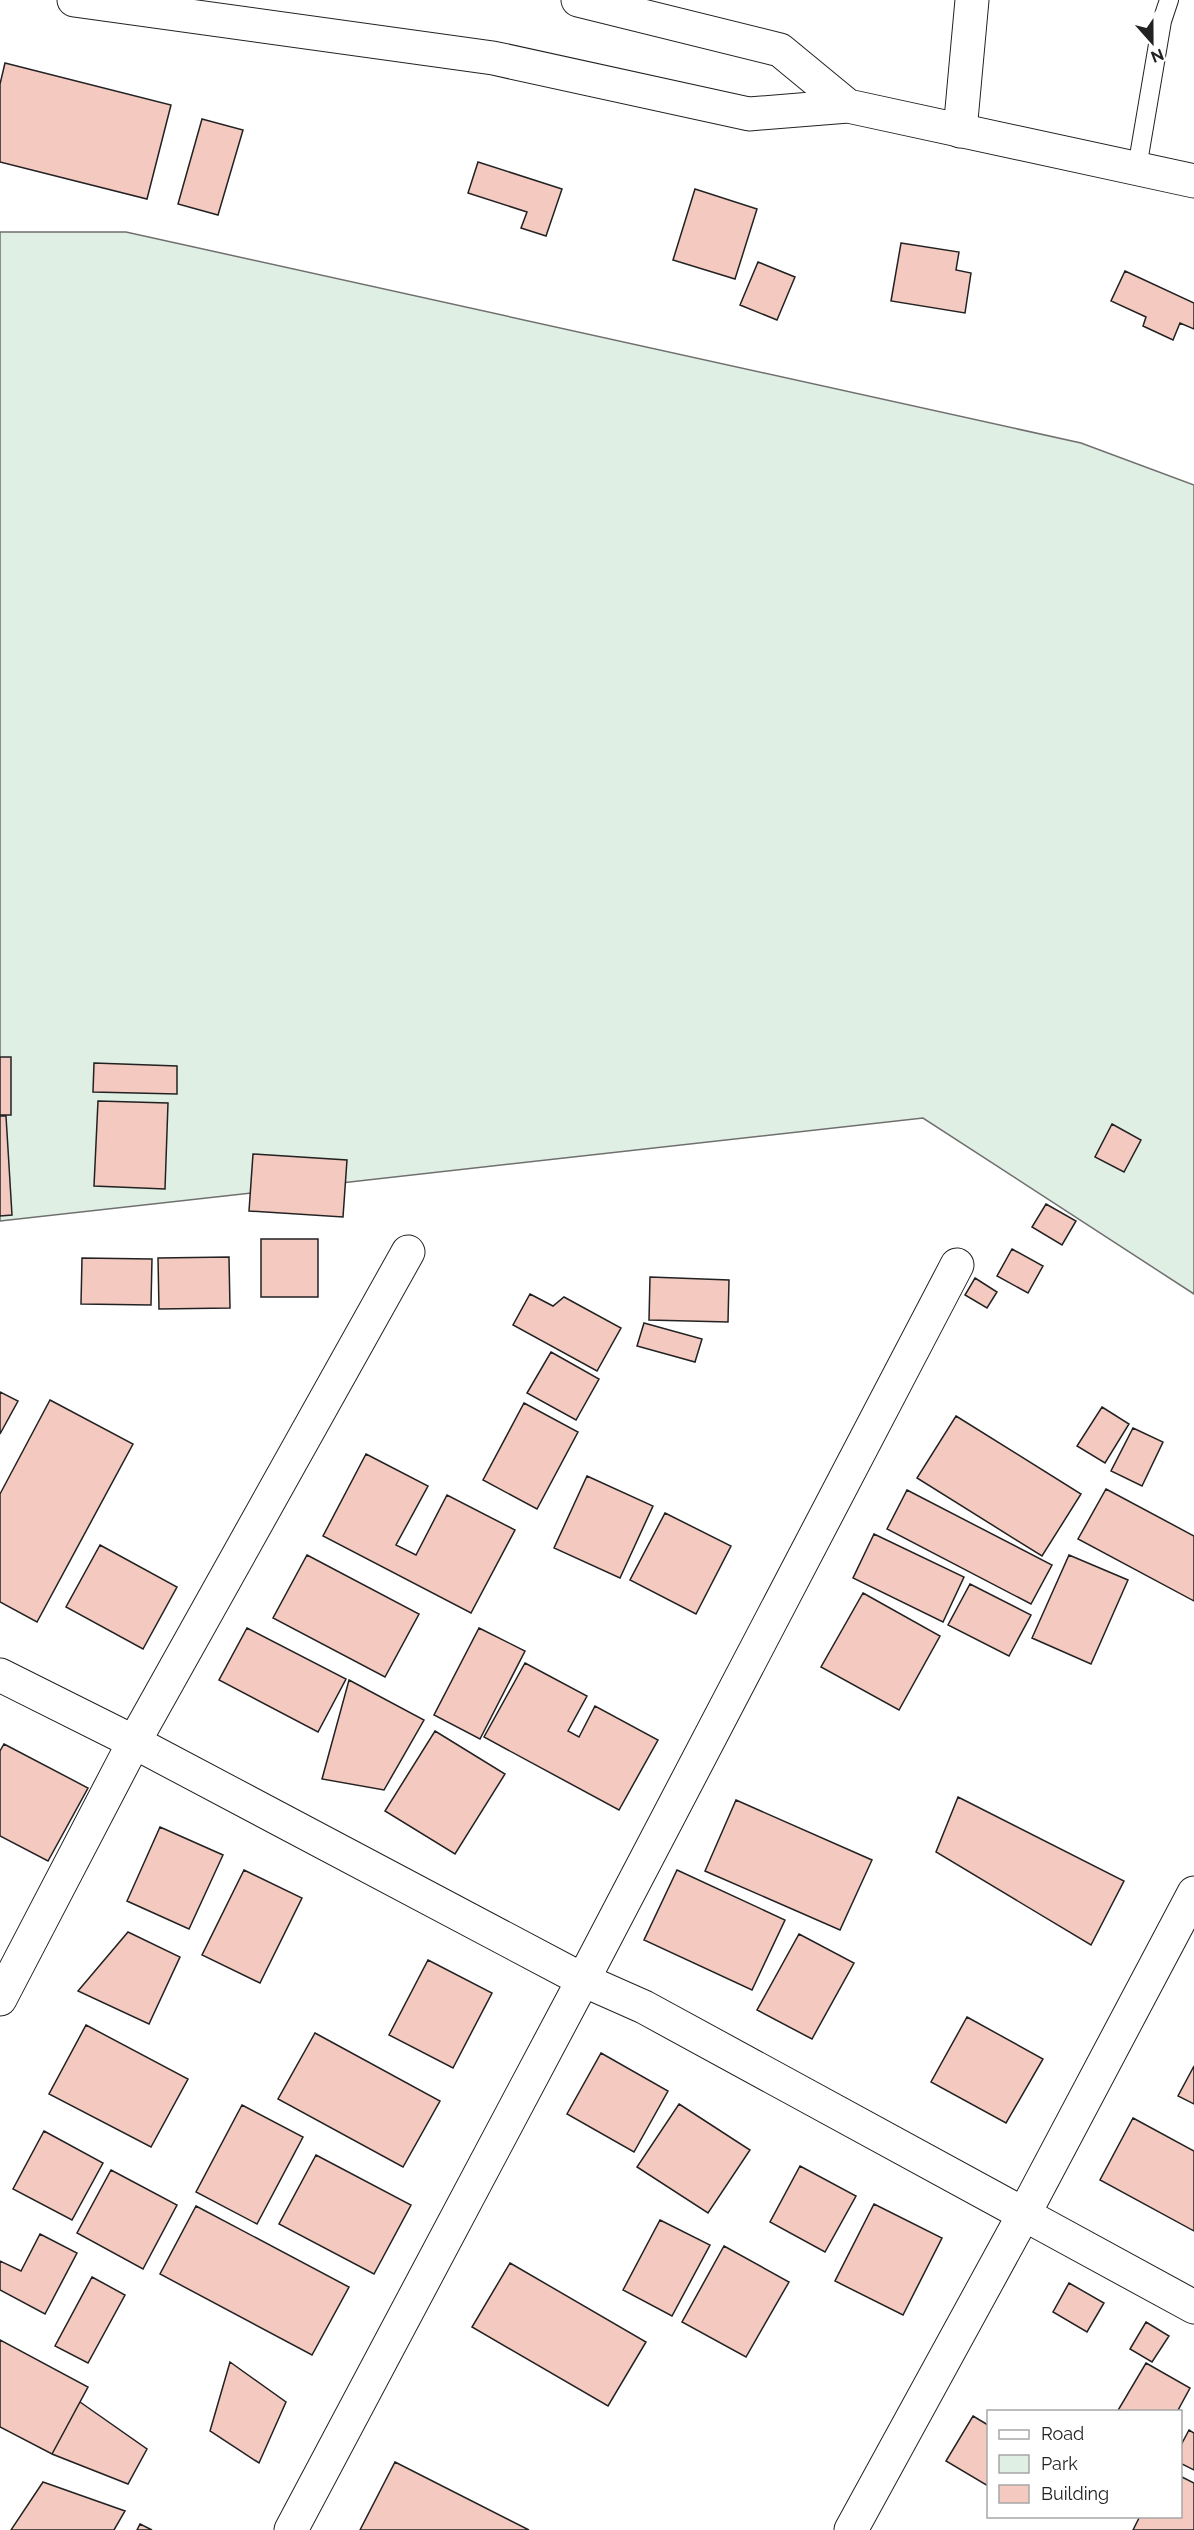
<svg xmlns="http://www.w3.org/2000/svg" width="1194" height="2530" viewBox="0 0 1194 2530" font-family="Raleway,sans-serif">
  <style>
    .green { fill: #e0efe3; stroke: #6f6f6f; stroke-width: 1.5 }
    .building { fill: #f3c9c0; stroke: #222; stroke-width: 1.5 }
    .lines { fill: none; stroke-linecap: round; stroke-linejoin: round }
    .lane-casing { stroke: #222; stroke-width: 20 }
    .street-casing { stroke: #222; stroke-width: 35 }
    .secondary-casing { stroke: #222; stroke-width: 35 }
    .lane { stroke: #fff; stroke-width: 18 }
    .street { stroke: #fff; stroke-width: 33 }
    .secondary { stroke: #fff; stroke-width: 33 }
  </style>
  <rect width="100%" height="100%" fill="#fff"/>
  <!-- green -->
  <path class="green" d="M0,232H126L1081,443L1194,485V1294L923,1118L0,1221Z"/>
  <!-- building -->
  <path class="building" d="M5,63L171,105L147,199L0,162V84Z
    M202,119L243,130L218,215L178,204Z
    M478,162L562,189L546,236L521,228L527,212L468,193Z
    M695,189L757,209L735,279L673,260Z
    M901,243L959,252L956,270L971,273L965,313L891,301Z
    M758,262L795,277L777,320L740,305Z
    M1125,271L1194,303V329L1180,323L1173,340L1143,326L1146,317L1111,301Z
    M0,1057H11V1115H0Z
    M94,1063L177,1066V1094L93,1092Z
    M98,1101L168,1103L165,1189L94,1186Z
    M0,1116H6L12,1215L0,1216Z
    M1112,1124L1141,1140L1124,1172L1095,1157Z
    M253,1154L347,1160L343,1217L249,1211Z
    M1046,1204L1076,1221L1062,1245L1032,1227Z
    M261,1239H318V1297H261Z
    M1012,1249L1043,1266L1028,1293L997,1276Z
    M229,1257L230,1308L159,1309L158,1258Z
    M82,1258L152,1259L151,1305L81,1304Z
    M650,1277L729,1280L728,1322L649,1320Z
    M975,1278L997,1292L987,1308L965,1295Z
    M530,1294L553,1306L564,1297L621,1328L597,1371L513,1325Z
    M644,1323L702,1339L695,1362L637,1346Z
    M551,1352L599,1379L576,1420L527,1393Z
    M0,1392L18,1401L0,1434Z
    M50,1400L133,1444L37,1622L0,1602V1494Z
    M524,1403L578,1432L537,1509L483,1480Z
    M1102,1407L1129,1424L1105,1463L1077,1446Z
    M956,1416L1081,1494L1042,1556L917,1478Z
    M1133,1428L1163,1442L1142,1486L1111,1471Z
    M366,1454L428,1486L396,1545L416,1555L447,1495L515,1530L471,1613L323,1536Z
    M587,1476L653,1506L620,1578L554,1548Z
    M1106,1489L1194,1536V1601L1078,1539Z
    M907,1490L1052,1565L1031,1604L887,1529Z
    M665,1513L731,1546L696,1614L630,1580Z
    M874,1534L964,1577L943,1622L853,1578Z
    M100,1545L177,1587L143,1649L66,1607Z
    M307,1555L419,1614L385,1677L273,1618Z
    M1069,1555L1128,1580L1091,1664L1032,1638Z
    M970,1584L1031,1615L1009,1656L948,1625Z
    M863,1593L940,1636L899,1710L821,1667Z
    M247,1628L346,1679L318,1732L219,1680Z
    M479,1628L525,1651L480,1739L434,1715Z
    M525,1663L587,1696L568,1731L579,1737L595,1706L658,1740L619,1810L484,1737Z
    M349,1680L424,1720L384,1790L322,1779Z
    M435,1731L505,1774L455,1854L385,1811Z
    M4,1744L88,1788L48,1861L0,1836V1751Z
    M958,1797L1124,1881L1091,1945L936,1852Z
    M736,1800L872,1860L840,1930L705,1871Z
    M160,1827L223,1855L189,1929L127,1901Z
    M244,1870L302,1898L260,1983L202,1955Z
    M677,1870L785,1920L752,1990L644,1940Z
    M128,1932L180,1957L149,2024L78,1991Z
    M799,1934L854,1963L812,2039L757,2010Z
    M428,1960L492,1993L453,2068L389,2035Z
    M967,2017L1043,2059L1006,2123L931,2082Z
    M86,2025L188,2079L151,2147L49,2094Z
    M315,2033L440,2101L403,2167L278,2099Z
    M601,2053L668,2091L634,2152L567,2114Z
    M1194,2066V2104L1178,2096Z
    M679,2104L750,2150L708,2213L637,2167Z
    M242,2105L303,2137L257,2224L196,2192Z
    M1133,2118L1194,2151V2231L1100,2180Z
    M44,2131L103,2163L72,2220L13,2189Z
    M316,2155L411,2205L374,2274L279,2224Z
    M800,2166L856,2196L825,2252L770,2222Z
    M111,2170L177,2205L143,2269L77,2233Z
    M874,2204L942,2238L903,2315L835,2281Z
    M196,2206L349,2287L312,2355L160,2274Z
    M660,2220L710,2245L672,2316L623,2290Z
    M40,2234L77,2253L45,2314L0,2290V2261L21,2271Z
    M724,2246L789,2282L746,2357L682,2322Z
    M510,2263L646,2342L608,2406L472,2327Z
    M92,2277L125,2295L88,2363L55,2346Z
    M1069,2283L1104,2303L1087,2332L1053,2312Z
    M1146,2322L1169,2336L1152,2362L1130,2349Z
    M0,2340L88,2387L52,2454L0,2427Z
    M230,2362L286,2402L259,2463L210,2431Z
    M1146,2363L1190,2388L1177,2412H1117Z
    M80,2402L147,2449L128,2484L52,2454Z
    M973,2416L988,2425V2486L946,2461Z
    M1189,2430L1194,2433V2470L1180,2463V2447Z
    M395,2462L529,2530H360Z
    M1180,2476L1194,2483V2530H1133L1140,2516H1180Z
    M43,2482L125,2511L114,2530H11Z
    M140,2524L152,2530H137Z"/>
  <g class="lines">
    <defs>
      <path id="lane" d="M1137,168L1162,21L1169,0"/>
      <path id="street" d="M960,131L972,0
        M0,1675L134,1742L583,1980L644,2007L1194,2307
        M0,1999L134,1742L408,1252
        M291,2530L583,1980L957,1265
        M851,2530L1024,2214L1194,1893"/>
      <path id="secondary" d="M74,0L493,58L749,114L848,106L1194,181
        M578,0L780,50L848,106"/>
    </defs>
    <!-- lane casing -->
    <use href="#lane" class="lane-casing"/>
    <!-- street casing -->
    <use href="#street" class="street-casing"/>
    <!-- secondary casing -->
    <use href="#secondary" class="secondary-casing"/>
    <!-- lane -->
    <use href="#lane" class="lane"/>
    <!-- street -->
    <use href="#street" class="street"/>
    <!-- secondary -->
    <use href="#secondary" class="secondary"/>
  </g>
  <!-- legend -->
  <rect x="987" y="2410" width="195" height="108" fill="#ffffff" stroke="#a7a7a7" stroke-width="1.5"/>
  <rect x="999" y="2430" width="30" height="9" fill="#ffffff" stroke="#a7a7a7" stroke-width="1.5"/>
  <text x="1041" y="2440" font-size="18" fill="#222222">Road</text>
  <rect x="999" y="2455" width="30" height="18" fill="#e0efe3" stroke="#a7a7a7" stroke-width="1.5"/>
  <text x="1041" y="2470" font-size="18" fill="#222222">Park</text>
  <rect x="999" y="2485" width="30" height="18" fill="#f3c9c0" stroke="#a7a7a7" stroke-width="1.5"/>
  <text x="1041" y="2500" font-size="18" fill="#222222">Building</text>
  <!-- north arrow -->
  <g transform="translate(1152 42) rotate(159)" stroke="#ffffff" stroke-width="4.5" paint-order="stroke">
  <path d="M0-4.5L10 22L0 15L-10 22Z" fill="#222222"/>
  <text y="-9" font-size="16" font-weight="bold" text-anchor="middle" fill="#222222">N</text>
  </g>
</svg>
